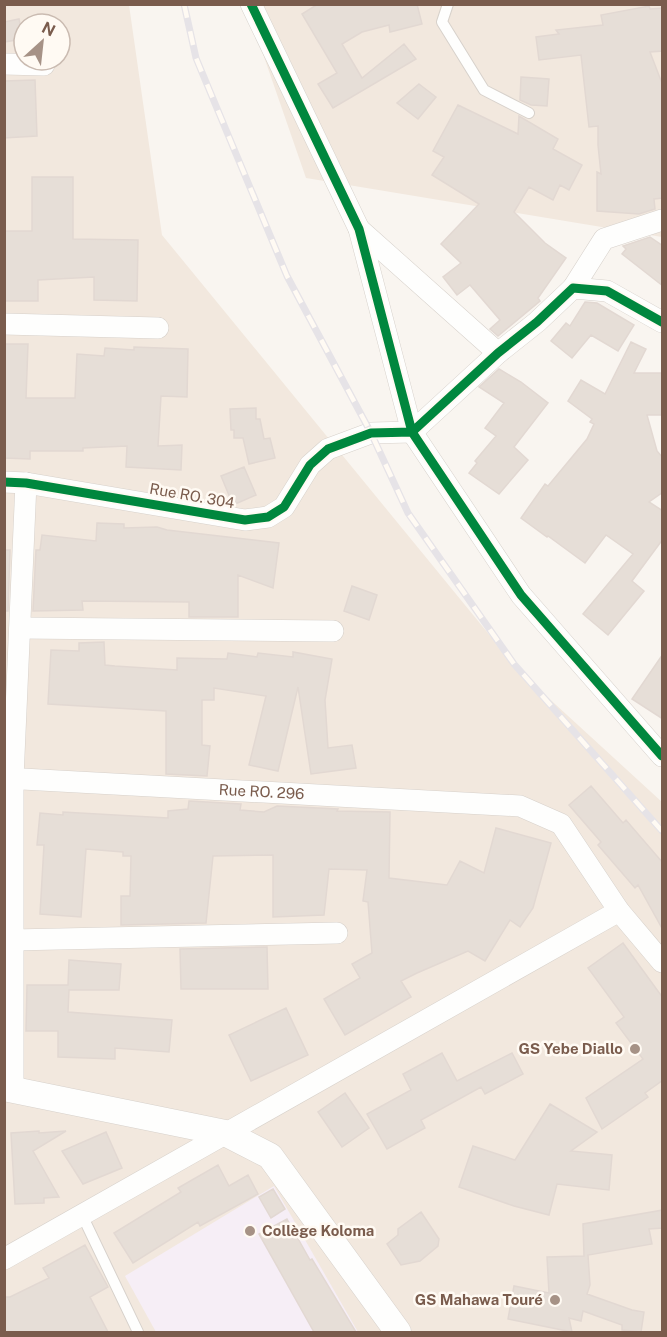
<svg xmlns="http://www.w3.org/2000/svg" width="667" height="1337" viewBox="0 0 667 1337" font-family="'Public Sans',sans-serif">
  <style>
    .residential { fill: #f2e8de; fill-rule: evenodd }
    .education { fill: #f6eef6 }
    .building { fill: #e6ded7; stroke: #e2d8d2; stroke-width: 1.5 }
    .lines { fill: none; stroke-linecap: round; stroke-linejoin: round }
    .service-casing { stroke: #d7d1cb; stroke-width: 12 }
    .minor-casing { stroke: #d7d1cb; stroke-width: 22 }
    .tertiary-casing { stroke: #d7d1cb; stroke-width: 27 }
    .service { stroke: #fefefd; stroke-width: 10 }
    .minor { stroke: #fefefd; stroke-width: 21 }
    .tertiary { stroke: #fefefd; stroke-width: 26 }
    .rail-casing { stroke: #e6e3e7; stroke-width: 7 }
    .rail { stroke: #fffaf3; stroke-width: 4.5; stroke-dasharray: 14; stroke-linecap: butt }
    .cycleway-casing { stroke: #fffaf3; stroke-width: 13 }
    .cycleway { stroke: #00873e; stroke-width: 9 }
    .poi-dot { fill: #a69286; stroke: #fffaf3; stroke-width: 2 }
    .labels { text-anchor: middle; stroke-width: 5; stroke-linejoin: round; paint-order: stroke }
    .street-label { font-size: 15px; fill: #7a5c4d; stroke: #fffaf3 }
    .poi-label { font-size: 15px; font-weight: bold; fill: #7a5c4d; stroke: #fffaf3; text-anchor: end }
  </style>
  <rect width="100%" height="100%" fill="#f9f5f0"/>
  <!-- residential -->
  <path class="residential" d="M5,5H129L162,235L519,671L662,802V1332H5ZM24,24H60V60H24Z
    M246,5H662V237L306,178Z"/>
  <!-- education -->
  <path class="education" d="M274,1186L358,1332H156L125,1276Z"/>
  <!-- building -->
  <path class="building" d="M318,4H417L422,24L390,32L389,25L362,32L342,44L362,78L404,44L416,59L333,108L318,84L337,73L302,14Z
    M649,6L650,9L663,8V51L650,52L663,86V198L654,199L655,209L639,214L597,211V172L601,174L598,145V126L589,127L581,55L539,60L536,37L559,34L556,30L603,25L601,15Z
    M19,19L23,39L4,42V22Z
    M521,77L549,79L547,106L531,105L520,100Z
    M35,80L37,136L4,138V81Z
    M419,84L436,97L418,119L397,103Z
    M458,105L518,134L519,116L558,139L553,149L582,165L569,190L560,185L553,200L529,187L514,212L545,243L566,258L538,298L540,301L498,336L490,329L500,320L470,285L457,295L443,277L461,263L441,244L479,204L432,175L444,157L433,151Z
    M32,177H73V239L138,240L137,301L94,300V277L38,280V301H4V231H32Z
    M650,237L663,246V286L622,254L626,249L623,246Z
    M585,302L597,303L634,325L618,351L591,335L572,358L551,341L566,323L570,326Z
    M631,342L646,349L634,373H663V415H647L657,451L663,458V492L649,502L663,511V539L632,581L644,591L608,635L583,614L633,554L606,535L585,563L548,536L547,537L521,518L545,484L548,486L587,439L594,424L590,422L592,419L568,401L581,380L605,394Z
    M4,344H28L26,398H75L77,354L104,356L105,348L134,350V347L188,349L187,397L161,396L158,446L182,445L181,470L126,467L127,446L83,448V451H30V459L4,458Z
    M499,369L521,382L548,403L514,447L528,460L499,494L469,473L477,463L475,461L496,436L485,428L504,403L479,387Z
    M256,408V419H260L264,439L270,438L275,458L249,464L243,438H234V430H231L230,409Z
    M244,467L256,495L233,505L221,476Z
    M97,523L124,524V528L157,527L167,530L279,543L273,588L238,575V617H189V602L82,601L83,610L33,611L36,550H40L42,535L96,541Z
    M4,550H10L8,611H4Z
    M352,586L377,595L369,620L344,611Z
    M104,642L105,665L115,666L177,670V658L227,659L228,653L257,657L258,653L293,657V652L332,659L325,700L328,748L352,745L356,768L311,774L298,687L278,771L249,765L266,696L214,688V700H202V745L210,746L207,776L166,774V711L48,704L51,650L79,651V643Z
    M663,654V719L632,699Z
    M591,786L623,823L626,820L663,863V930L638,885L635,888L598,845L601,842L569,805Z
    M189,801L241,804L240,810L264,812L277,806L338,809L337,811L390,812L389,878L447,885L460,861L484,873L496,828L551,843L533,908L520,927L510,920L485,961L468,951L417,973L401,981L411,997L345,1035L324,999L360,978L352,964L372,953L368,902L363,901L367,870L329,869L324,915L273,917V855L213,856L206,923L121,925V896H130L131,856H123V852L86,849L81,917L40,914L44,845H37L40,813L63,815V812L168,818V811L188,809Z
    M623,943L663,998V1080L645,1093L648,1097L602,1129L586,1098L643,1059L616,1023L624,1017L588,968Z
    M267,947L268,989H181L180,949Z
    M69,960L121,964L119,990H69L68,1012L172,1020L169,1052L115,1048V1059L58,1057V1031H26L27,985H68Z
    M286,1008L308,1055L251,1081L229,1035Z
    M442,1053L457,1081L512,1053L523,1074L485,1094L481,1087L421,1120L425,1128L387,1149L367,1114L411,1090L403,1074Z
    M345,1093L369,1128L342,1147L318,1112Z
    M550,1104L597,1132L571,1151L612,1155L609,1190L557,1184L549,1215L514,1206L459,1187L473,1146L515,1160Z
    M39,1131V1133L66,1131L33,1151L59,1197L44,1198V1203L15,1204L11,1133Z
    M106,1132L122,1168L83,1184L62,1151Z
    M218,1165L229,1186L248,1175L258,1194L200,1226L198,1222L133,1263L114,1233L181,1192L178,1188Z
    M273,1189L285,1209L271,1218L259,1197Z
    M663,1210V1228L649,1229L652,1244L588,1255L590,1285L587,1294L632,1310L644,1312L641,1332L622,1330V1325L583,1311L581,1321L569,1318L572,1332L508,1319L514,1286L549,1293L547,1257L584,1256L583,1224Z
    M421,1212L439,1239L438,1246L420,1261L401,1265L387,1244L398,1235V1229Z
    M287,1219L310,1260L312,1259L356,1332H314L259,1234Z
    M85,1245L108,1287L90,1297L108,1332H4V1297H10L49,1278L43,1268Z"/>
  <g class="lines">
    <defs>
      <path id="service" d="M448,4L442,22L484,90L529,113
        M82,1215L138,1332"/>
      <g id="minor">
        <path d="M251,4L359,229L412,432L521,595L662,756"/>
        <path d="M4,64L44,65"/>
        <path d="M359,229L498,353"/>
        <path d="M573,288L604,239L662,220"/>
        <path d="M4,324L158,328"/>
        <path d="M4,482L26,483L245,520L268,517L284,507L310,465L328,449L371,433L412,432L498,353L537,322L573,288L607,291L662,322"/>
        <path d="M20,628L333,631"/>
        <path id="s1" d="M4,778L520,806L561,824L619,911L662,962"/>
        <path d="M13,940L337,933"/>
        <path d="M13,1090V778L26,483"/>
        <path d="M4,1259L619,911"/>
      </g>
      <path id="tertiary" d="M4,1088L225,1133L270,1156L398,1332"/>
    </defs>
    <!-- service casing -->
    <use href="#service" class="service-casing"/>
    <!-- minor casing -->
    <use href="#minor" class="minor-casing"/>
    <!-- tertiary casing -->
    <use href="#tertiary" class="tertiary-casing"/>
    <!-- service -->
    <use href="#service" class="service"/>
    <!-- minor -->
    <use href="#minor" class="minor"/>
    <!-- tertiary -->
    <use href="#tertiary" class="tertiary"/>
    <defs>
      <path id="rail" d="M184,4L196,58L287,276L371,433L408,513L514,664L662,831"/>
    </defs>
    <!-- rail casing -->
    <use href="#rail" class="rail-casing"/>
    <!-- rail -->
    <use href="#rail" class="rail"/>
    <defs>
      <path id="cycleway" d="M251,4L359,229L412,432L521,595L662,756
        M4,482L26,483L245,520L268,517L284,507L310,465L328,449L371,433L412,432L498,353L537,322L573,288L607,291L662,322"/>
    </defs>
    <!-- cycleway casing -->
    <use href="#cycleway" class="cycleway-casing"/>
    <!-- cycleway -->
    <use href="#cycleway" class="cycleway"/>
  </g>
  <!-- markers -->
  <g class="poi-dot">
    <circle cx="635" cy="1049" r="6"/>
    <circle cx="250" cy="1231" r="6"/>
    <circle cx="555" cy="1300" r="6"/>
  </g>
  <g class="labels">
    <!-- street labels -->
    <g class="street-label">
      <text transform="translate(192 496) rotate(10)" y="5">Rue RO. 304</text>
      <text dy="5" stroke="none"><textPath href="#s1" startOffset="258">Rue RO. 296</textPath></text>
    </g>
    <!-- poi labels -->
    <g class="poi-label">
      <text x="623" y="1054">GS Yebe Diallo</text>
      <text x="262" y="1236" text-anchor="start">Collège Koloma</text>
      <text x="543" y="1305">GS Mahawa Touré</text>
    </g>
  </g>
  <!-- border -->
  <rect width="667" height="1337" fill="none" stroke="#7a5c4d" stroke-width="12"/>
  <!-- north arrow -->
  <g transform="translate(42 42) rotate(27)"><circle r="28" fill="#fffaf3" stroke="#cabbb1" stroke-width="1.5"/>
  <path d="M0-4.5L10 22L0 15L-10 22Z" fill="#a69286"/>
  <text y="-9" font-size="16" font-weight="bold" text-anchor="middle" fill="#7a5c4d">N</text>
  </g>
</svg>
